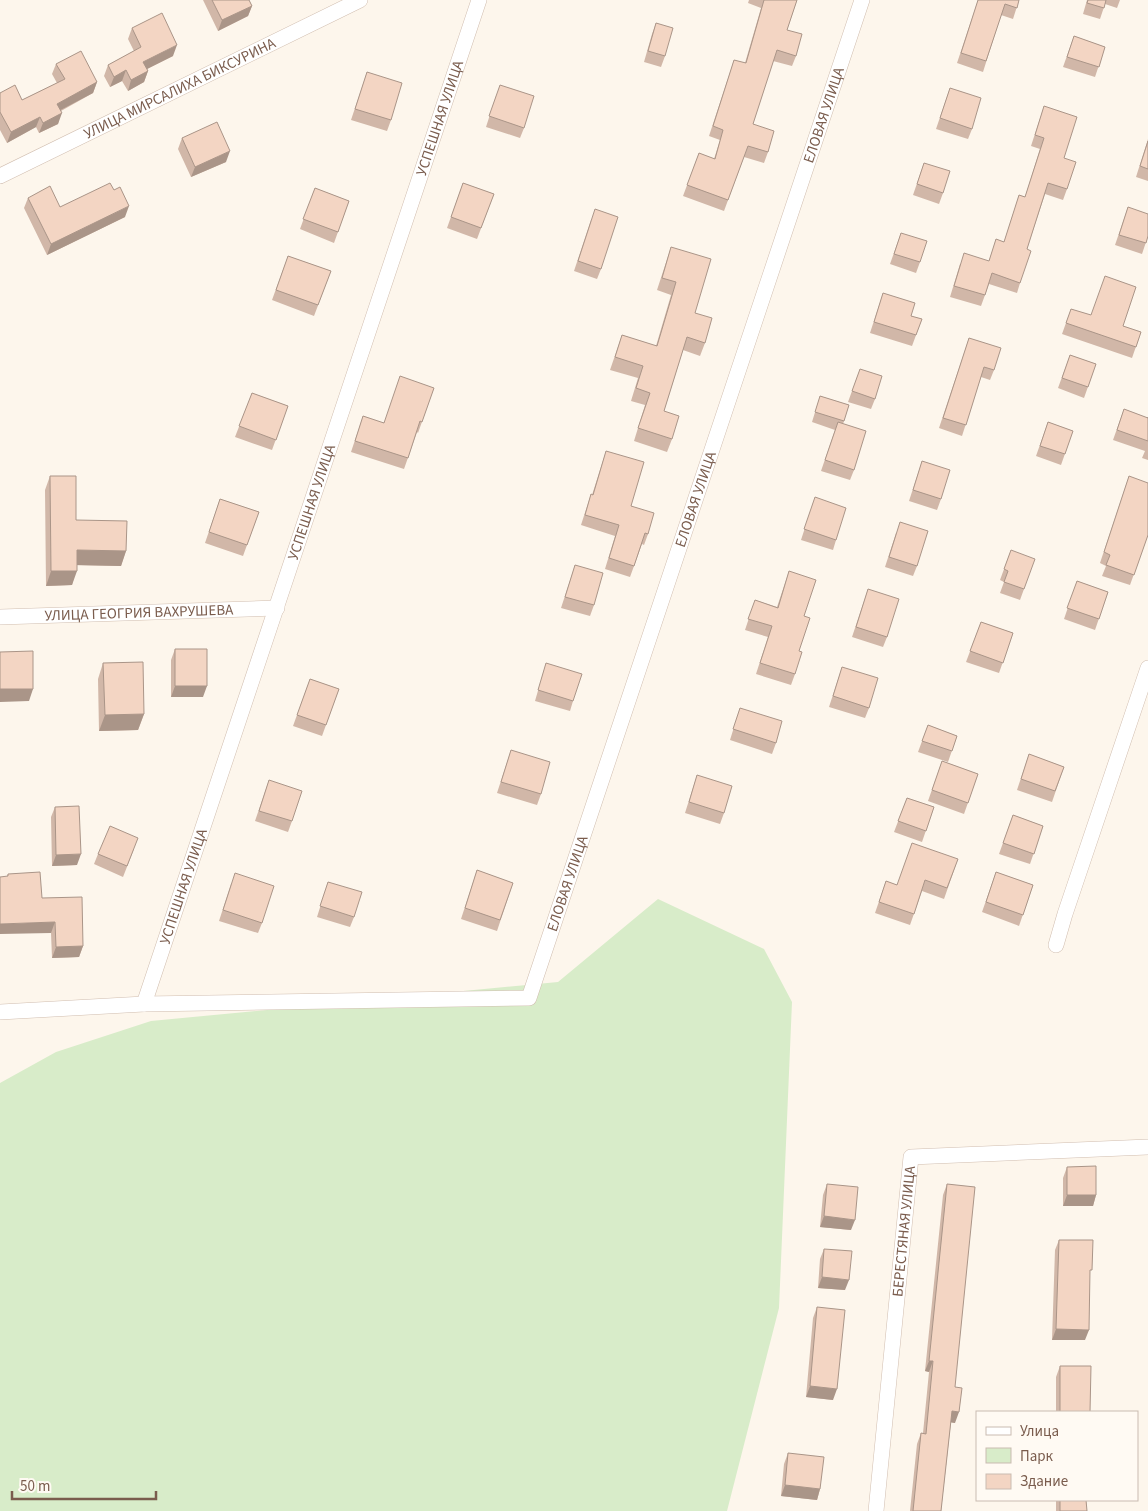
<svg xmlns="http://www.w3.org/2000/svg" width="1148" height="1511" viewBox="0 0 1148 1511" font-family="'Source Sans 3',sans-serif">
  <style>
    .green { fill: #d8ecc9 }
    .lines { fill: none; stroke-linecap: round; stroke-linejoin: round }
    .street-casing { stroke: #d1beb0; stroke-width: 16 }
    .street { stroke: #fff; stroke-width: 15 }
    .wall { fill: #d1b7a8 }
    .shaded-wall { fill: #aa9588 }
    .building { fill: #f3d5c3; stroke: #aa9588 }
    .labels { text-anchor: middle; stroke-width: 5; stroke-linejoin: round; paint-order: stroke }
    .street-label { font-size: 15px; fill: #7a5c4d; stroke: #fffaf3 }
  </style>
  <rect width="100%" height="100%" fill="#fdf6ec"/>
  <!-- green -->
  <path class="green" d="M658,899L764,949L792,1002L779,1308L727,1511H0V1083L56,1052L151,1021L558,982Z"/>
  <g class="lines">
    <defs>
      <g id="street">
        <path id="s1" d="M0,176L360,0"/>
        <path id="s2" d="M0,617L277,608"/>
        <path d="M1056,945L1065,914L1148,668"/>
        <path id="s3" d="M144,1004L479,0"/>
        <path id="s4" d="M0,1012L144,1004L529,998L862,0"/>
        <path id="s5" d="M876,1511L911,1157L1148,1147"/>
      </g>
    </defs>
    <!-- street casing -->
    <use href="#street" class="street-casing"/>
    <!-- street -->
    <use href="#street" class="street"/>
  </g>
  <!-- wall -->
  <path class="wall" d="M203,0H249L252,6L248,16L218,31Z
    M749,0H797L787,30L796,56L792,66L773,61L753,124L768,152L764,163L744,157L724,211L683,196L699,153L714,159L720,140L709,136L734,60L745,63L761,8L748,3Z
    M978,0H1019L1013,19L1001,15L983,72L957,63Z
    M1087,0H1120L1117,8L1105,4L1100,19L1083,14Z
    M656,23L665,56L661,67L644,62L652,34Z
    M132,28L173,56L147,69L148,71L144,82L128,91L122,81L110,87L104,76L108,65L134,51L128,39Z
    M1074,36L1105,47L1095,77L1063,67Z
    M56,64L97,82L93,93L61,111L58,124L39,133L36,127L7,143L0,130V93L22,100L57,83L52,74Z
    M367,72L391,120L387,131L351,120Z
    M950,88L972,129L968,139L936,129Z
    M496,96L524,128L520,138L486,127Z
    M1044,106L1064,158L1067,189L1063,200L1045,194L1027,249L1020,283L1017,293L989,284L981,306L950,297L960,264L989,261L996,239L1004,242L1019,195L1025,197L1040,149L1031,146Z
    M182,138L226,162L191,177L178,149Z
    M1148,139V181L1136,177Z
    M924,163L943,193L939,204L913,195Z
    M463,183L494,194L477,239L447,228Z
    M315,188L349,201L334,243L300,229Z
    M28,198L60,207L125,217L47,255L24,208Z
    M1128,207L1148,236L1142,254L1115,245Z
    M591,220L601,269L597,279L574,271Z
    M901,233L920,262L916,273L890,264Z
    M671,247L695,313L705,343L700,356L683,350L664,411L672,439L667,452L634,441L645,405L631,401L638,378L610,370L622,335L656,346L671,295L657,290Z
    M288,256L331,271L314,316L272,300Z
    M883,293L911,316L922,319L912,346L870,333Z
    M1071,309L1141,332L1132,358L1062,334Z
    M969,338L994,370L990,380L981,377L962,436L939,428Z
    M1070,355L1096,364L1084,398L1058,388Z
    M860,369L875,399L871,409L848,402Z
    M434,388L418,433L417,432L404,469L351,452L363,416L383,423Z
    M252,393L288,406L272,450L235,437Z
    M820,396L849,405L843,424L854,470L850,480L821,471L835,430L812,422Z
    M1124,409L1148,418V417V460L1142,458L1145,451L1113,440Z
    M1048,422L1073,431L1061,465L1036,456Z
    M606,451L631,506L648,534L644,545L642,544L630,577L605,569L615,536L581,525L591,494L592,495Z
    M922,461L941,499L937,510L909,501Z
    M50,476L76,520L126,551L121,566L77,565L72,585L46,586L45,490Z
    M1129,476L1148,535L1130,585L1102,576L1106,566L1100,563Z
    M815,497L836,540L833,550L801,540Z
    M220,499L259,512L243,556L205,543Z
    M896,533L917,566L913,576L885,567Z
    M1011,550L1024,589L1020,600L1000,593L1004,582L1000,580Z
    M575,565L594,605L590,616L561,608Z
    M789,571L804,616L795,674L791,685L756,674L768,637L745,630L755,600L777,607Z
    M1077,581L1108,592L1095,630L1064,619Z
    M868,589L887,637L883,647L852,637Z
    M981,622L1013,633L999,673L966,662Z
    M175,649L203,697H171V660Z
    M103,663L144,714L138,730L99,731L98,679Z
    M546,663L573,701L570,711L535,701Z
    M842,667L869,708L865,718L829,707Z
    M310,679L339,689L322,736L293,726Z
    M740,708L776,743L772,754L730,740Z
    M928,725L957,736L948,762L918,752Z
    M511,750L541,794L537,805L497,793Z
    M1029,754L1064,767L1052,802L1017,790Z
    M942,761L978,774L964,814L928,801Z
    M697,775L724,813L720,824L685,813Z
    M269,780L292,821L288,832L255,821Z
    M907,798L934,807L922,842L894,832Z
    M55,807L77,865L52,866L51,817Z
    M1013,815L1043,826L1030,864L999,854Z
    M134,849L123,877L94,864L98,854Z
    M958,859L944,899L922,891L910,925L875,913L886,881L897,885Z
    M477,870L513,883L497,931L461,919Z
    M996,872L1033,885L1019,926L982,912Z
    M8,874L42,898L83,946L79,957L52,958L51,933L7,876Z
    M328,882L354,917L350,927L317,917Z
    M231,884L262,923L258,933L219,921Z
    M1067,1167L1096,1195L1093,1206H1063V1178Z
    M827,1184L851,1230L820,1227L823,1195Z
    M947,1184L955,1387V1423L951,1422L941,1511H910L917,1444L921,1433H923L929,1372L925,1371L943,1195Z
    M1059,1240L1085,1340H1052L1055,1250Z
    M824,1249L845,1290L818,1288L820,1259Z
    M817,1307L833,1400L806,1397L813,1318Z
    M1060,1366L1090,1412H1056V1377Z
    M788,1453L820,1489L817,1500L781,1496L784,1464Z
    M1056,1500H1086L1087,1511H1056Z"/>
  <!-- shaded-wall -->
  <path class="shaded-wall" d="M252,6L248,16L218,31L222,20Z
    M177,45L173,56L139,73L143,62Z
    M126,70L122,81L110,87L114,77Z
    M148,71L144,82L128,91L131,80Z
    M97,82L93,93L53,114L57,104Z
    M62,113L58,124L39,133L43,123Z
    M40,117L36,127L7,143L11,132Z
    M230,151L226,162L191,177L195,167Z
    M129,206L125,217L47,255L51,244Z
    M77,550L126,551L121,566L72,565Z
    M51,571H77L72,585L46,586Z
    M175,686H207L203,697H171Z
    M0,689H33L29,701L0,702Z
    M144,714L138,730L99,731L105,715Z
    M81,854L77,865L52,866L56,855Z
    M55,922L51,933L0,934V924Z
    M83,946L79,957L52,958L56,947Z
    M1067,1195H1096L1093,1206H1063Z
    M824,1216L855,1220L851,1230L820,1227Z
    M822,1277L849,1280L845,1290L818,1288Z
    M1056,1329L1089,1330L1085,1340H1052Z
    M929,1361H933L929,1372L925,1371Z
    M810,1386L837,1389L833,1400L806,1397Z
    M952,1411L959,1412L955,1423L948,1422Z
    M785,1485L820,1489L817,1500L781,1496Z"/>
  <!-- building -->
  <path class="building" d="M212,0H249L252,6L222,20Z
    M764,0H797L787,30L802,34L796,56L777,50L753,124L774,131L768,152L748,146L728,200L687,185L699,153L715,159L723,130L713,126L734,60L746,63Z
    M978,0H1019L1017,8L1005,4L986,61L961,53Z
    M1088,0H1106L1104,8L1087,3Z
    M162,13L177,45L143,62L148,71L131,80L126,70L114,77L108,65L141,47L132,28Z
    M656,23L673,28L665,56L648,51Z
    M1074,36L1105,47L1099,67L1067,57Z
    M81,51L97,82L57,104L62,113L43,123L40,117L11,132L0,112V93L15,85L22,100L65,79L56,64Z
    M367,72L402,83L391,120L355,109Z
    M500,85L534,96L524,128L489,116Z
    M950,88L981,98L972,129L940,118Z
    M1044,106L1077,117L1064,158L1076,162L1067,189L1048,183L1027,249L1031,251L1020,283L992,273L985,295L954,286L964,253L989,261L996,239L1004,242L1019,195L1025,197L1044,138L1035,135Z
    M217,122L230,151L195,167L182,138Z
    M1148,141V169L1140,166Z
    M924,163L950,171L943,193L917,184Z
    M110,183L114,190L120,187L129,206L51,244L28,198L50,186L60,207Z
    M463,183L494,194L481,228L451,217Z
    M315,188L349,201L338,232L303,219Z
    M1128,207L1148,214V236L1146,243L1119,235Z
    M595,209L618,217L601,269L578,261Z
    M901,233L927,241L920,262L894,254Z
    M671,247L711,259L695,313L712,318L705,343L687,337L664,411L679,416L672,439L638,428L650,393L636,388L643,366L615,357L622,335L657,346L676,282L662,278Z
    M288,256L331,271L318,305L276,290Z
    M1105,276L1136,287L1123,326L1141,332L1136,347L1066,323L1071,309L1091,315Z
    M883,293L915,303L911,316L922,319L916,335L874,322Z
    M969,338L1001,348L994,370L984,367L966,425L943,418Z
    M1070,355L1096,364L1088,387L1062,378Z
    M860,369L882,376L875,399L852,391Z
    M400,376L434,388L422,422L420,421L408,458L355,441L363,416L384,423Z
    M252,393L288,406L276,440L239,426Z
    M820,396L849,405L844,421L815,412Z
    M1124,409L1148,418V417V441L1117,430Z
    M838,422L866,431L854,470L825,460Z
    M1048,422L1073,431L1065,454L1040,446Z
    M606,451L644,462L631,506L654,513L648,534L645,533L634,566L609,558L619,525L585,515L591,494L593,495Z
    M922,461L950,470L941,499L913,490Z
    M50,476H76V520L127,521L126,551L77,550V571H51Z
    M1129,476L1148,483V535L1134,575L1106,565L1110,555L1104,552Z
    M815,497L846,508L836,540L804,529Z
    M220,499L259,512L247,545L209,532Z
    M900,522L928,531L917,566L889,557Z
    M1011,550L1035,559L1024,589L1004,582L1008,571L1004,569Z
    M575,565L603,573L594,605L565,597Z
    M789,571L816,580L804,616L810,618L799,651L802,652L795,674L760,663L772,626L748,619L755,600L778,608Z
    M1077,581L1108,592L1099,619L1067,608Z
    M868,589L899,599L887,637L856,627Z
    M981,622L1013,633L1003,663L970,651Z
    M175,649H207V686H175Z
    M33,651V689H0V652Z
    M143,662L144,714L105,715L103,663Z
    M546,663L582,674L573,701L538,690Z
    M842,667L878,678L869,708L833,696Z
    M310,679L339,689L326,725L297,715Z
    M740,708L782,721L776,743L733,729Z
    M928,725L957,736L952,751L922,741Z
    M511,750L550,762L541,794L501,782Z
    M1029,754L1064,767L1055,791L1021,779Z
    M942,761L978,774L968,803L932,790Z
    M697,775L732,786L724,813L689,802Z
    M269,780L302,791L292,821L259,811Z
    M907,798L934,807L926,831L898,821Z
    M79,806L81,854L56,855L55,807Z
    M1013,815L1043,826L1034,854L1003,843Z
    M110,826L138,838L127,866L98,854Z
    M912,843L958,859L947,888L925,880L914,914L879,902L886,881L897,885Z
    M477,870L513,883L500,920L465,908Z
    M40,872L42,898L82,897L83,946L56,947L55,922L0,924V877L8,876V874Z
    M996,872L1033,885L1023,915L986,902Z
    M235,873L274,886L262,923L223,910Z
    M328,882L362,892L354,917L320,906Z
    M1096,1166V1195H1067V1167Z
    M827,1184L858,1187L855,1220L824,1216Z
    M947,1184L975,1187L955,1387L962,1388L959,1412L952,1411L941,1511H913L921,1433L926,1434L933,1361H929Z
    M1059,1240H1093L1092,1270H1090L1089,1330L1056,1329Z
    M824,1249L852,1251L849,1280L822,1277Z
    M817,1307L845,1310L837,1389L810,1386Z
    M1060,1366H1091L1090,1412H1060Z
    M788,1453L824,1457L820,1489L785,1485Z
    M1060,1500H1086L1087,1511H1060Z"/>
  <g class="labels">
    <!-- street labels -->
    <g class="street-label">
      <text dy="5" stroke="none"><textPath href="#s1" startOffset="200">УЛИЦА МИРСАЛИХА БИКСУРИНА</textPath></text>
      <text dy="5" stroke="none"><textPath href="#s4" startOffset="1460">ЕЛОВАЯ УЛИЦА</textPath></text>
      <text dy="5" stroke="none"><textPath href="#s3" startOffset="934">УСПЕШНАЯ УЛИЦА</textPath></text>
      <text dy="5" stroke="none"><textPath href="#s4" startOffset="1055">ЕЛОВАЯ УЛИЦА</textPath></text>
      <text dy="5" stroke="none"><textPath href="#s3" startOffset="529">УСПЕШНАЯ УЛИЦА</textPath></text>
      <text dy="5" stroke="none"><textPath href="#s2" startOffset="139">УЛИЦА ГЕОГРИЯ ВАХРУШЕВА</textPath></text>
      <text dy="5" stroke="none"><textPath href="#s4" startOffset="650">ЕЛОВАЯ УЛИЦА</textPath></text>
      <text dy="5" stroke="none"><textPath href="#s3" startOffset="124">УСПЕШНАЯ УЛИЦА</textPath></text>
      <text dy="5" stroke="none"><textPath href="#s5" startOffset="281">БЕРЕСТЯНАЯ УЛИЦА</textPath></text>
    </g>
  </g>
  <!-- legend -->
  <rect x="976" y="1411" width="162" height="90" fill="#fffaf3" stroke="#cabbb1"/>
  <rect x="986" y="1427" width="25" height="8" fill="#ffffff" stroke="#cabbb1"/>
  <text x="1020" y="1436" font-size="15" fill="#7a5c4d">Улица</text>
  <rect x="986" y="1448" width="25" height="15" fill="#d8ecc9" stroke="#cabbb1"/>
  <text x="1020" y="1461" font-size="15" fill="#7a5c4d">Парк</text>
  <rect x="986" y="1474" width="25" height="15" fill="#f3d5c3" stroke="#cabbb1"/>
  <text x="1020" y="1486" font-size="15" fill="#7a5c4d">Здание</text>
  <!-- scale -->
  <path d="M12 1491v8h144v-8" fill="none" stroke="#7a5c4d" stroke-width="2.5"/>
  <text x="20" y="1491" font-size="15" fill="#7a5c4d" stroke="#fffaf3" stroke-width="4" paint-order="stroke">50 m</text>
</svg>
